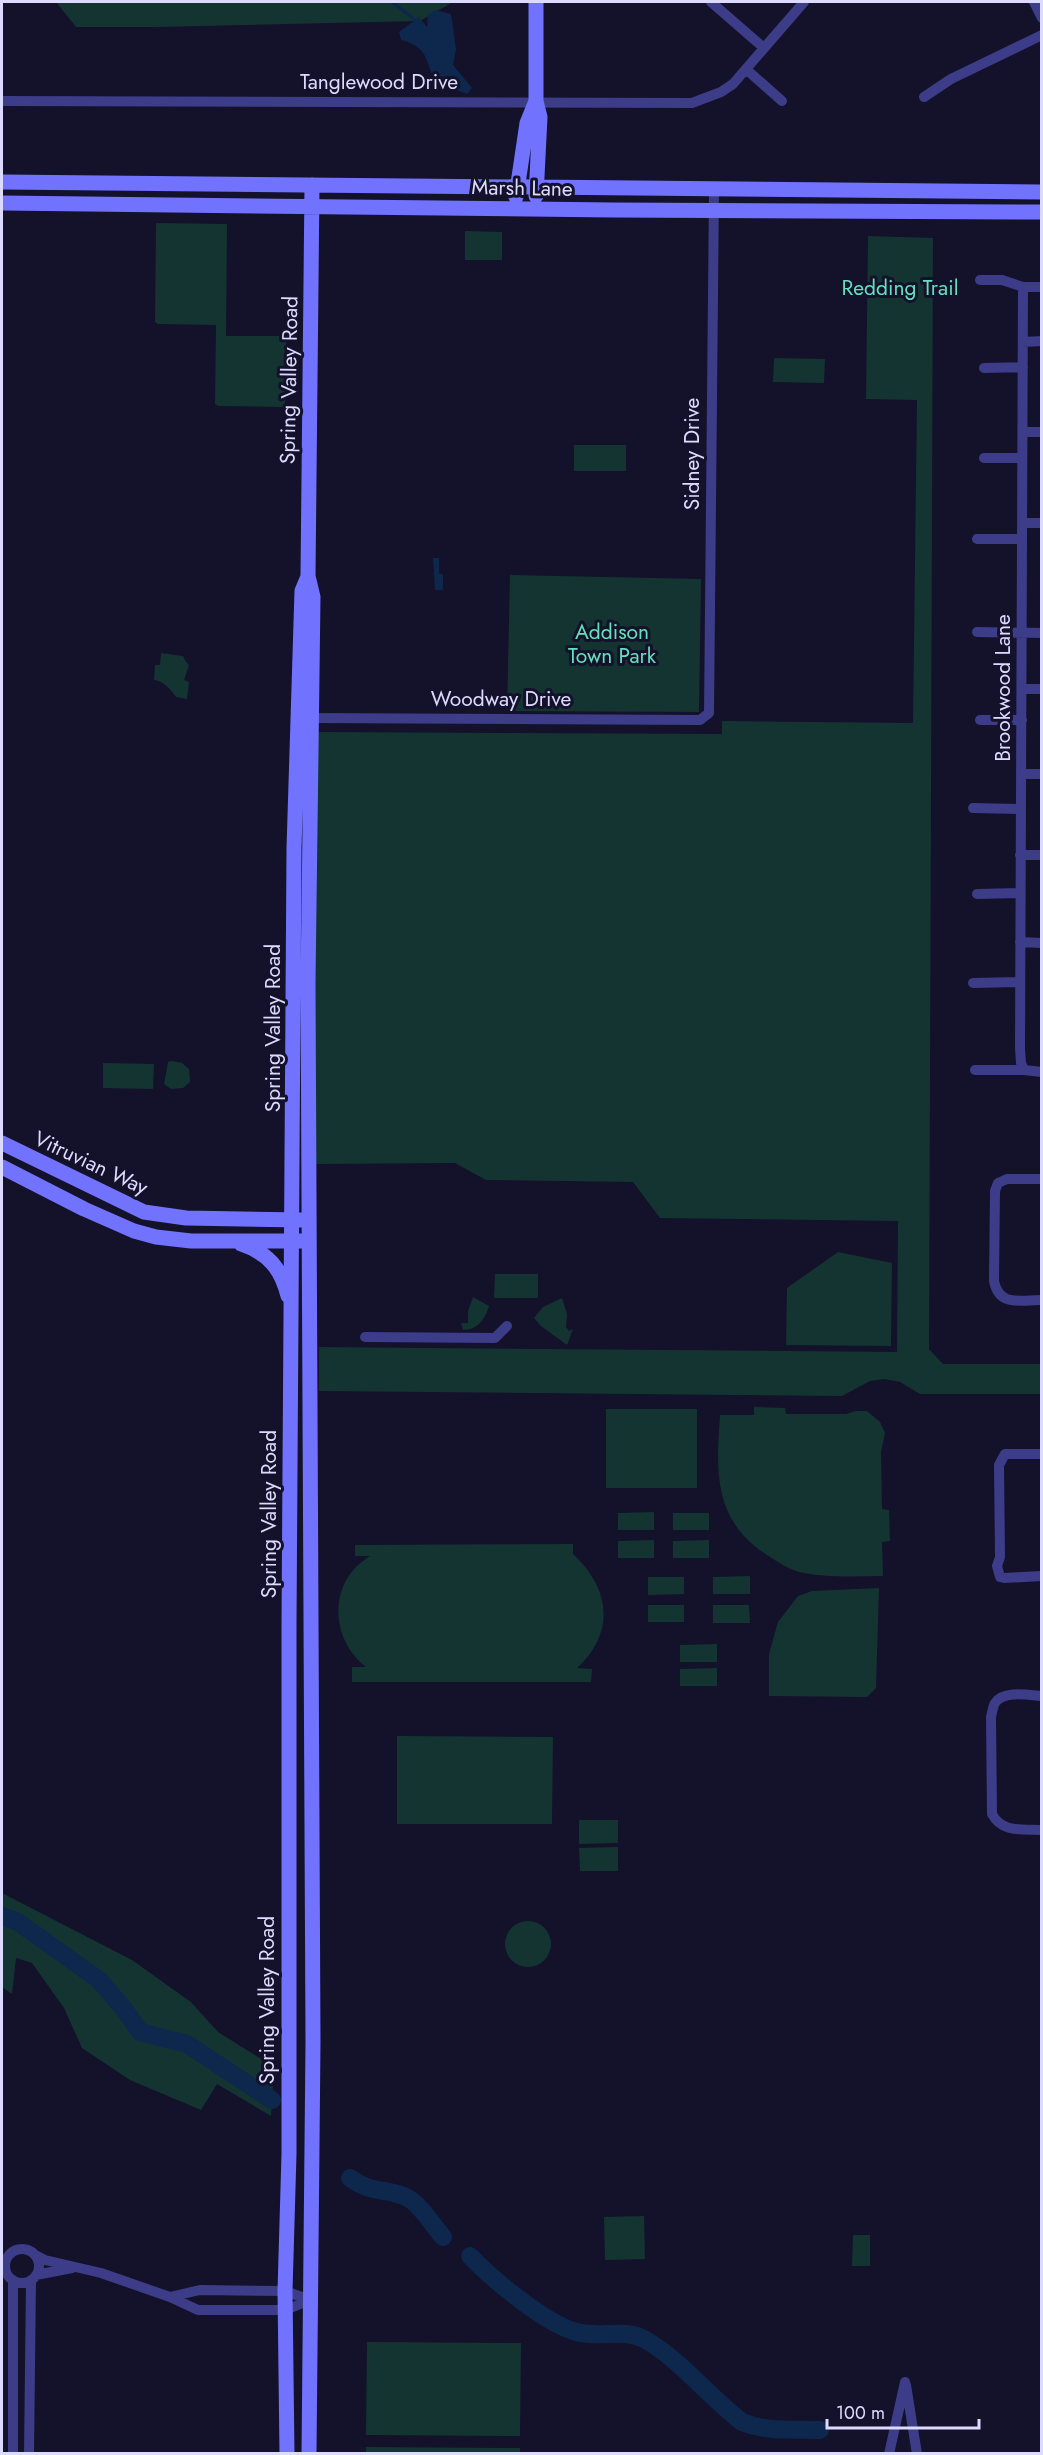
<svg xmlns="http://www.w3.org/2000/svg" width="1043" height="2455" viewBox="0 0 1043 2455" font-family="Jost,sans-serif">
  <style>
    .green { fill: #143432 }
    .water { fill: #0d274d }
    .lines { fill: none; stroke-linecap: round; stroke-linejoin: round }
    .stream { stroke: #0d274d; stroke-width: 3 }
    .river { stroke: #0d274d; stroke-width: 18 }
    .street { stroke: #3c3c89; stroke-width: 10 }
    .secondary { stroke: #7173fe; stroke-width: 15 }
    .labels { text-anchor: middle; stroke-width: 6; stroke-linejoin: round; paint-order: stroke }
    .street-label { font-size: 21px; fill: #dddaff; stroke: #14112a }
    .park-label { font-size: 21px; fill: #64e0bd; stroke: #14112a }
  </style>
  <rect width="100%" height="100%" fill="#14112a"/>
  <!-- green -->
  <path class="green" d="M56,2H453L420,21L158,27H76Z
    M156,223L227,224L226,336H286L285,407L218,406L215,404L216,325L158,324L155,322Z
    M465,231L502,232V260H465Z
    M868,236L933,238L929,1349L943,1364H1041V1394H920L900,1382L884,1379L870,1381L842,1396L319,1391V1347L897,1352L898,1221L660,1218L633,1182L486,1180L455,1163L312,1164L316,732L722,734V721L913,723L917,400L866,399Z
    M774,358L825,359L824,383L773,382Z
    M574,445H626V471H574Z
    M510,575L701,579L699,712L507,711Z
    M161,653L183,656L186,662L189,665L184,680L189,682L187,699L176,697C170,689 164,681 154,680L155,665H160Z
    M172,1061L182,1063L189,1069L190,1082L183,1088L171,1089L164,1084L168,1062Z
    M103,1063L154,1064L153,1089L103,1088Z
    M838,1252L892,1263L891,1346L786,1345L787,1288Z
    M495,1274H538V1298H494Z
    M473,1297L489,1306C485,1319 478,1330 463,1330L461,1323H468V1311Z
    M562,1298L567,1314L566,1327L569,1331L573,1329L567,1345L541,1326L534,1318L543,1307Z
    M754,1407L785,1408L786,1414H846L856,1411H867L880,1422L885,1433L881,1452L882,1509L889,1510L890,1541L882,1542L883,1576C857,1576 830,1578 804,1573C791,1571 778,1562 767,1555C713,1520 716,1472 720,1415H754Z
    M606,1409H697V1488H606Z
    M654,1512V1530H618V1513Z
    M673,1513H709V1530H673Z
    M654,1540V1558H618V1541Z
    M709,1540V1558H673V1541Z
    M573,1544V1554C610,1588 616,1632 577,1668L592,1669L591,1682H352V1667H366C329,1638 328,1581 370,1556H355V1545Z
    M750,1576V1594H713V1577Z
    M648,1577H684V1594L648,1595Z
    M879,1588L876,1688L867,1697L769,1696V1654L778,1622L798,1596L812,1591Z
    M648,1605H684V1622H648Z
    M713,1605H749L750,1623H713Z
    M717,1644V1662H680V1645Z
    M717,1668V1686H680V1669Z
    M397,1736L553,1737L552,1824H397Z
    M579,1820H618V1843L579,1844Z
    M618,1847V1871H580L579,1848Z
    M2,1893L132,1960L191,2002L218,2032L274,2067L271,2116L217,2084L201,2110L130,2080L82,2048L64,2008L32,1963L16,1958L12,1994L2,1987Z
    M505 1944a23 23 0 1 1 46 0a23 23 0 1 1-46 0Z
    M644,2216L645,2259L605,2260L604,2217Z
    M853,2235H870V2266H852Z
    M367,2342L521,2343L520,2436L366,2435Z
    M366,2447L520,2448V2453L366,2454Z"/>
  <!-- water -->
  <path class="water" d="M436,10L451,14L456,49L453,65L472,88L467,94C460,90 446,90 440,85C423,71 435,48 401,40L399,32L419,17L427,27L428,14Z
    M433,558H439V574H443V590H435Z"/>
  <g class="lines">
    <!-- stream -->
    <path class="stream" d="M392,2L414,19"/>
    <!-- river -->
    <path class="river" d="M2,1916L18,1922L99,1980L124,2009L140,2032L187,2044L272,2100
      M350,2178C373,2195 387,2187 408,2198C422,2206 433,2226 443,2237
      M470,2256C492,2279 550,2328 581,2333C603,2337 625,2329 644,2339C680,2359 709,2397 742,2422C766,2432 795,2429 820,2430"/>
    <!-- street -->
    <path class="street" d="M711,2L764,48
      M1034,2L1042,18
      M747,70L782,101
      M924,97L951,79L1042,35
      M2,101L692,103L721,92L733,84L804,2
      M980,280H1002L1023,287H1042
      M1023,287L1020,1048L1021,1063L1024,1070L1042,1072
      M1023,342L1042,341
      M984,368L1023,367
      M1023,432H1042
      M984,458H1022
      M1022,523H1042
      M977,539H1022
      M977,632L1042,633
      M1022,689H1042
      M306,718L700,720L709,713L714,189
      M980,720H1022
      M1022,774H1042
      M973,808L1021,809
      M1020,855H1040
      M977,894L1020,893
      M1020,942L1042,943
      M973,983L1020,982
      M975,1070H1024
      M1042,1179H1007L998,1183L995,1191L994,1281C999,1307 1020,1300 1042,1300
      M365,1337L495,1338L507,1326
      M1042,1454H1005L999,1465L1000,1557L997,1566L1000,1577L1004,1578L1042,1576
      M1042,1696C1029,1695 1003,1690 995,1703C993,1706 992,1713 991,1717L992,1814C1002,1833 1022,1829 1042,1830
      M5 2266a17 17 0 1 1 34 0a17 17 0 1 1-34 0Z
      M35,2255L45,2260L101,2273L170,2297L198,2310H286L310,2300
      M36,2275L72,2268
      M170,2297L200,2290L285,2291L310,2300
      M906,2385L917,2454
      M13,2454V2280
      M29,2454L31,2280
      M889,2454L905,2382"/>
    <!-- secondary -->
    <path class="secondary" d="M536,2V101L540,117L536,196
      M2,182L1042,192
      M516,197L527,123L536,101
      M2,203L613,210L1042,212
      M2,1143L144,1212L186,1218L302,1220
      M2,1167L84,1209L134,1231L156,1237L191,1241H303
      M241,1244C268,1253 281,1268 288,1296
      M287,2454L285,2291L289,2154V1625L294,848L302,591L307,579
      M309,2454L313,2042L308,983L313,597L308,576L312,185"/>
  </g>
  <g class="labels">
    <!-- street labels -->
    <g class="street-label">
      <text x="379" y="89">Tanglewood Drive</text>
      <text transform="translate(522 188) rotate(1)" y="7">Marsh Lane</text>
      <text transform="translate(289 380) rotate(-89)" y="7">Spring Valley Road</text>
      <text transform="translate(692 454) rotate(-90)" y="7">Sidney Drive</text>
      <text transform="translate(1003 688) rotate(-90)" y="7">Brookwood Lane</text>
      <text x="501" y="706">Woodway Drive</text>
      <text transform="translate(273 1028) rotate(-90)" y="7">Spring Valley Road</text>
      <text transform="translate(91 1163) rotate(25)" y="7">Vitruvian Way</text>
      <text transform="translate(269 1514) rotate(-90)" y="7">Spring Valley Road</text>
      <text transform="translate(267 2000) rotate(-90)" y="7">Spring Valley Road</text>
    </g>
    <!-- park labels -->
    <g class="park-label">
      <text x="900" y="295">Redding Trail</text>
      <text x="612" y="639">Addison<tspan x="612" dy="24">Town Park</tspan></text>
    </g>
  </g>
  <!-- border -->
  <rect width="1043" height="2455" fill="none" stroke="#dddaff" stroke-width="6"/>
  <!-- scale -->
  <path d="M827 2419v9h152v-9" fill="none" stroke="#dddaff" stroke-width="3"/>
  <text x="836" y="2419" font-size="18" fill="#dddaff" stroke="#14112a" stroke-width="4.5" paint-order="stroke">100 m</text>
</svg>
